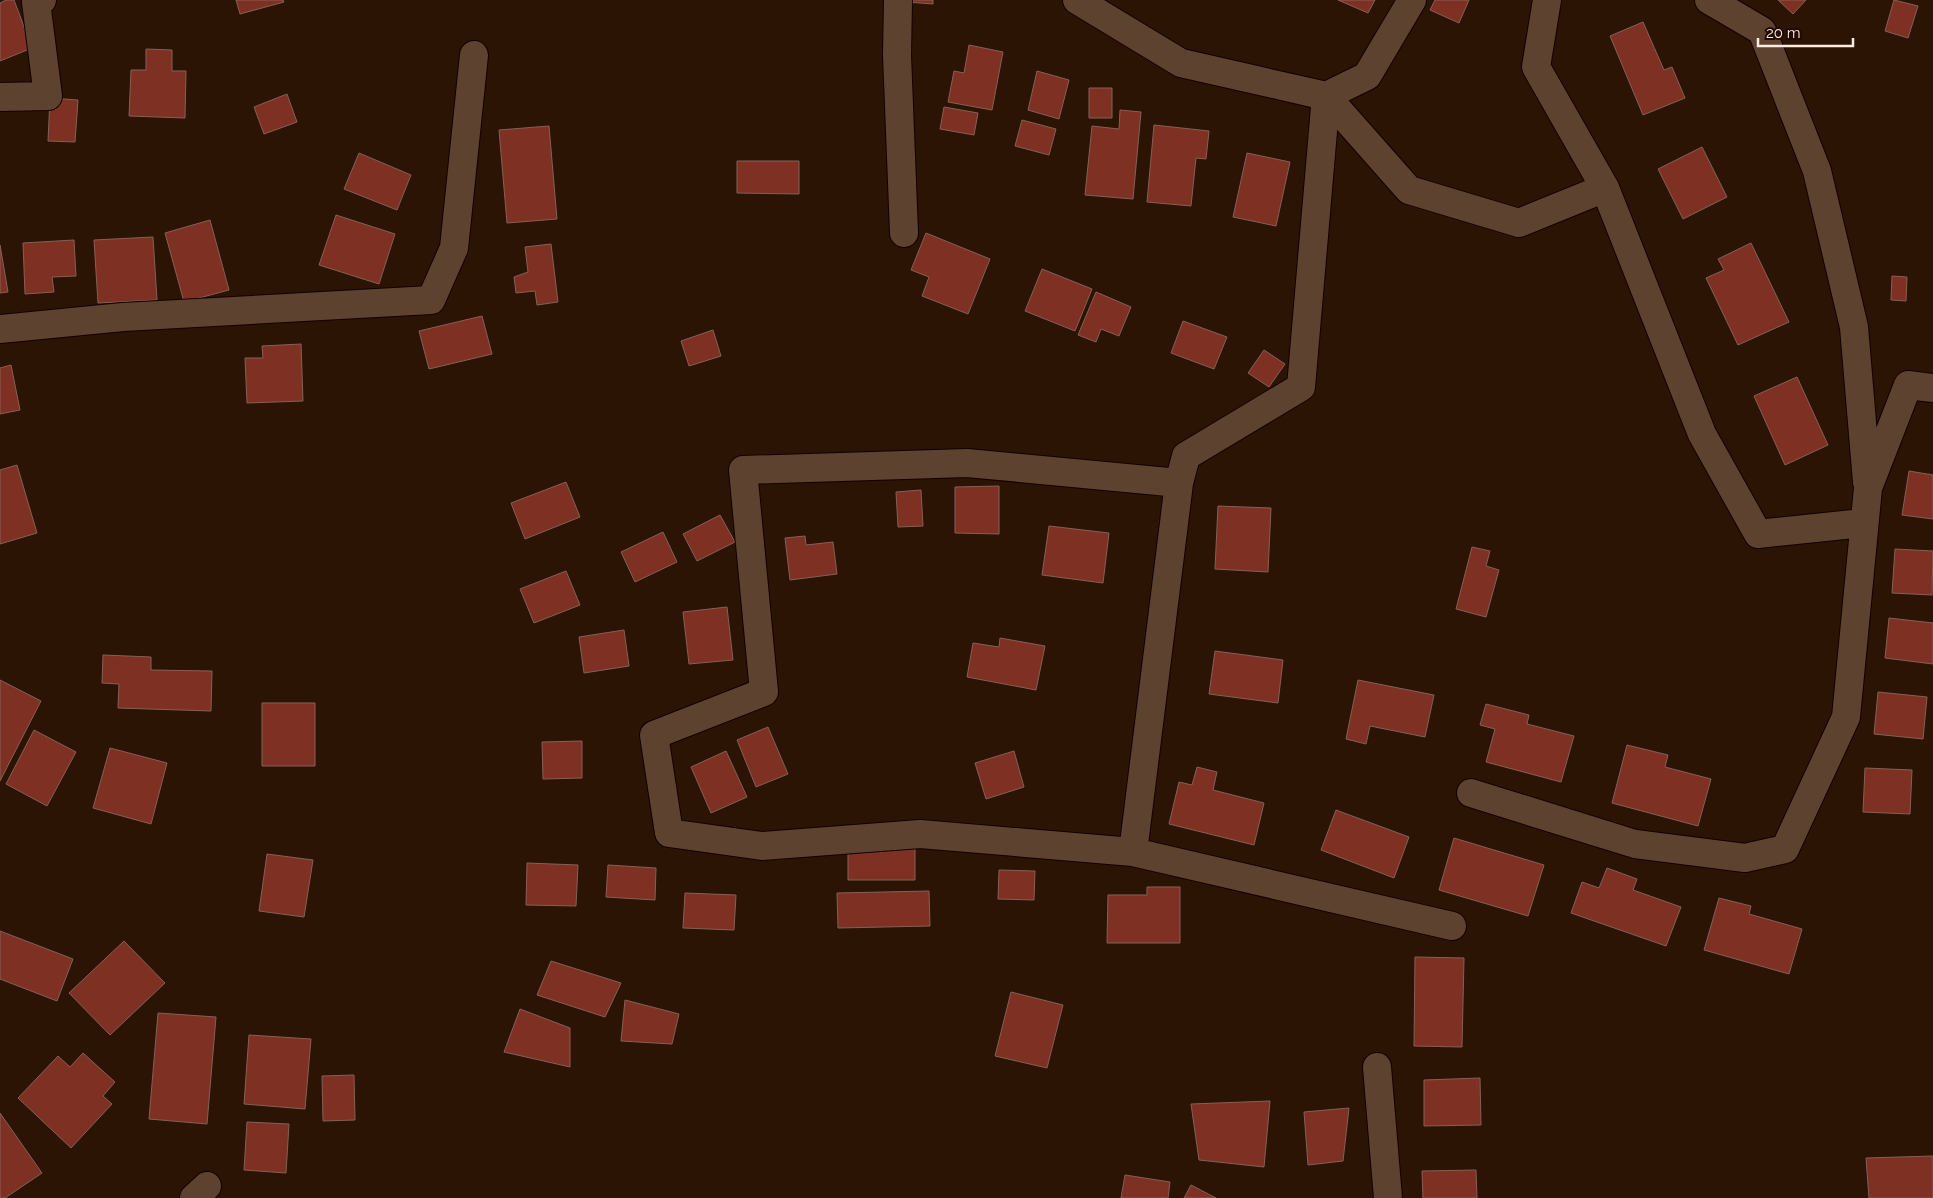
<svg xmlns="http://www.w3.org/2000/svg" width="1933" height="1198" viewBox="0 0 1933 1198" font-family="Raleway,sans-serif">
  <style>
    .building { fill: #7e3123; stroke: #846059 }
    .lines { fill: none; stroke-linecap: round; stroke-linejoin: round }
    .street-casing { stroke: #130100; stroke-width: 30 }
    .street { stroke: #5e4230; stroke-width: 28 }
  </style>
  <rect width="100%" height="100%" fill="#2c1404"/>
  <!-- building -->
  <path class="building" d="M6,0H14L32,48L0,61V3Z
    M236,0H283L284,2L240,14Z
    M908,0H933V4L907,2Z
    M1338,0H1375L1368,13Z
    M1435,0H1469L1459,23L1430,10Z
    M1778,0H1806L1793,14Z
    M1894,0L1918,6L1908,38L1885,31Z
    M1643,22L1664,70L1672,67L1685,98L1643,115L1610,36Z
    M969,45L1003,52L992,110L948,102L954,71L964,73Z
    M146,49L172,50V71H186L185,118L129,116L131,70H146Z
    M1037,71L1069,80L1059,119L1028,110Z
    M1089,88H1112V118H1089Z
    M287,94L297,122L264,134L254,107Z
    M50,98L78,100L75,142L48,141Z
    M944,107L978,113L974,135L940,129Z
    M1120,110L1141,112L1133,199L1085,195L1092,126L1119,129Z
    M1022,120L1056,129L1049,155L1015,146Z
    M1154,125L1209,131L1206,159L1196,158L1191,206L1147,202Z
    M549,126L557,219L507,223L499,130Z
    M1702,147L1727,197L1683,219L1658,169Z
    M359,153L411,175L397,210L344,189Z
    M1247,153L1290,162L1276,226L1233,217Z
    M737,161H799V194L737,193Z
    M336,215L395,234L379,284L319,265Z
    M210,220L229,290L184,302L165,233Z
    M926,233L990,259L968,314L922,296L929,277L911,270Z
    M153,237L157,300L98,303L94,240Z
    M74,240L76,276L52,277L54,292L25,294L23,243Z
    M1751,243L1789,322L1738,345L1706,278L1724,270L1718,259Z
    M551,244L558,302L537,305L535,291L516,293L514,277L528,272L525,247Z
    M0,245L8,292L0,293Z
    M1042,269L1092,289L1075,331L1025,311Z
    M1892,276L1907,277L1906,301L1891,300Z
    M1096,292L1131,307L1119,336L1101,329L1096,342L1078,335Z
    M482,316L492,354L429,369L419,331Z
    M1183,321L1227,337L1214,369L1171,353Z
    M713,330L721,356L689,366L681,341Z
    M301,344L303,401L247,403L245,358H263L262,346Z
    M1264,350L1285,364L1269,387L1248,373Z
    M11,365L20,410L0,414V368Z
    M1797,377L1828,445L1785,465L1754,396Z
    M17,465L37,533L0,544V470Z
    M1909,471L1933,475V519L1902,515Z
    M566,482L580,517L525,539L511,503Z
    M999,486V534L955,533V487Z
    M921,490L923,526L898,527L896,492Z
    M1218,506L1271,508L1268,572L1215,569Z
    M720,515L735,542L697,561L683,534Z
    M1049,526L1109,533L1103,583L1042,575Z
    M663,532L677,562L635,582L621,552Z
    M805,536L806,545L833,542L837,574L790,580L785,538Z
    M1472,547L1490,551L1486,566L1499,570L1486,617L1456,609Z
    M1895,549L1933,551L1932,595L1892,593Z
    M566,571L580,605L534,623L520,589Z
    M727,607L733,660L689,664L683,612Z
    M1889,618L1933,623V664L1885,658Z
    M624,630L629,666L584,673L579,637Z
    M1000,638L1045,646L1036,690L967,677L973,643L999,647Z
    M1215,651L1283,660L1278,703L1209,694Z
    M103,655L151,657V670L212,671L211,711L118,708L119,684L102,683Z
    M0,680L41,701L0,781Z
    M1358,680L1434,695L1425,737L1370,726L1366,744L1346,739Z
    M1878,692L1927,697L1923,739L1874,734Z
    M262,703H315V766H262Z
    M1486,704L1529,715L1527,724L1574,736L1561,782L1486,762L1495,729L1480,725Z
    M768,727L788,774L756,787L737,740Z
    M34,730L76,752L47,806L6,784Z
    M582,741V778L543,779L542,742Z
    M1627,745L1668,755L1665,767L1711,779L1698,826L1612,803Z
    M110,748L167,763L151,824L93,808Z
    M726,751L747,797L711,813L691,767Z
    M1014,751L1024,787L986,799L975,763Z
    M1197,767L1217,772L1213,790L1264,803L1254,845L1169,824L1179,782L1192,785Z
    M1865,768L1912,770L1910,814L1863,812Z
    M1336,810L1409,837L1394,878L1321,850Z
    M1454,838L1544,865L1528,916L1439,890Z
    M848,848H915V880H848Z
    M267,854L313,860L304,917L259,911Z
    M527,863L578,865L576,906L526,905Z
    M608,865L656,868L655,900L606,897Z
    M1607,868L1637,879L1633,890L1681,907L1666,946L1571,913L1582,882L1599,888Z
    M999,870L1035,871L1034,900L998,899Z
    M1147,887H1180V943H1107L1108,895H1147Z
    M929,891L930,926L838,928L837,893Z
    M685,893L736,895L734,930L683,928Z
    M1719,898L1751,906L1749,914L1802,929L1789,974L1704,950Z
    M0,931L73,959L57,1001L0,979Z
    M124,941L165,983L110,1035L69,993Z
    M1415,957L1464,958L1462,1047L1414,1046Z
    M551,961L621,983L605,1017L537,995Z
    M1011,992L1063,1005L1047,1068L995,1056Z
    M625,1000L679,1014L672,1044L621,1041Z
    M520,1009L570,1028V1067L504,1052Z
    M158,1013L216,1017L207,1124L149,1119Z
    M249,1035L311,1039L305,1109L244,1104Z
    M83,1053L115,1082L103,1096L112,1104L71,1148L18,1098L58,1056L70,1067Z
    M354,1075L355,1120L323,1121L322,1076Z
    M1480,1078L1481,1125L1424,1126V1080Z
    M1270,1101L1264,1167L1199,1160L1191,1104Z
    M1349,1108L1343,1161L1308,1165L1304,1112Z
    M0,1113L42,1173L5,1198H0Z
    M247,1122L289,1124L286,1173L244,1170Z
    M1933,1156V1198H1869L1866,1158Z
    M1476,1170L1477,1198H1423L1422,1171Z
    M1125,1175L1170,1182L1168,1198H1121Z
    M1191,1185L1216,1198H1184Z"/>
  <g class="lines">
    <defs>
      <path id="street" d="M898,0L897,55L904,233
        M1077,0L1181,63L1326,96L1367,76L1412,0
        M1547,0L1536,67L1605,188L1702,434L1758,534L1863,523
        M1709,0L1762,31L1817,171L1854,327L1867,482
        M1326,96L1409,190L1519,223L1605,188
        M0,97L48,96L36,2L42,0
        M0,329L123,317L431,300L454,248L474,55
        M1179,483L967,463L743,470L764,692L654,735L669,833L762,846L920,834L1133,852L1452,926
        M1471,793L1635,844L1745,858L1785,849L1846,717L1868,488L1908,385L1933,388
        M1133,852L1179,483L1186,456L1301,387L1326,96
        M1377,1067L1388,1198
        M194,1198L207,1186"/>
    </defs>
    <!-- street casing -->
    <use href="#street" class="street-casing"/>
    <!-- street -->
    <use href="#street" class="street"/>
  </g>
  <!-- scale -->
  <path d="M1758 38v8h95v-8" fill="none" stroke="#fcebe0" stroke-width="2.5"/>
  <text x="1766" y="38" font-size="15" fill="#fcebe0" stroke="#210a00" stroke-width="4" paint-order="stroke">20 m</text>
</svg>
